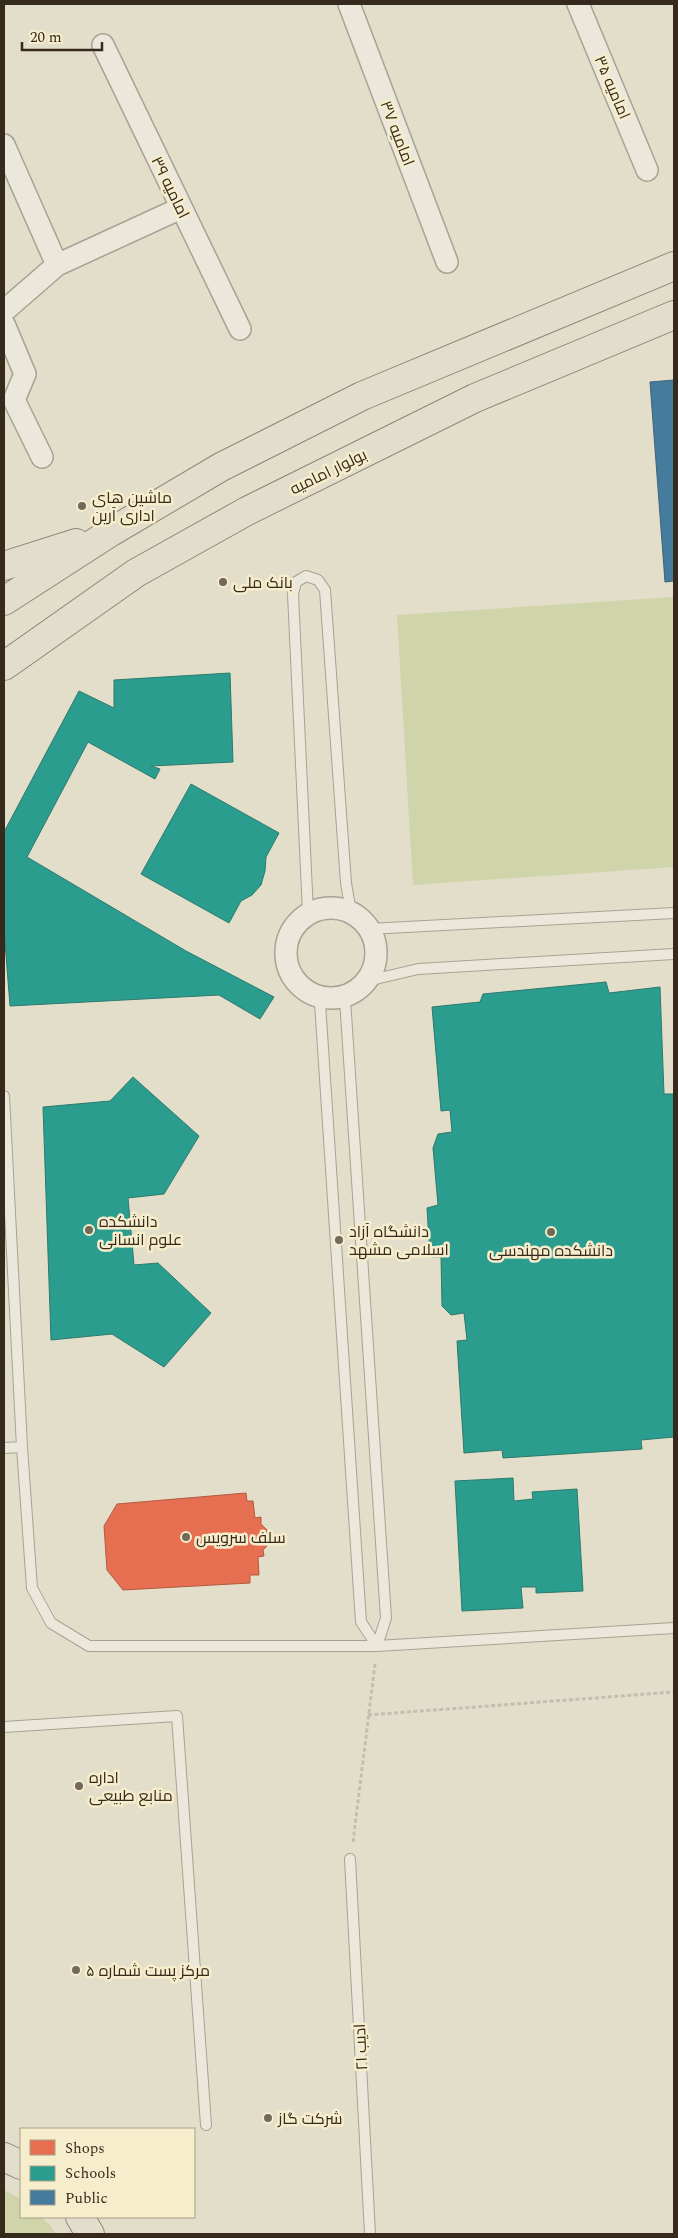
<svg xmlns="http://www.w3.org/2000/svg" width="678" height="2238" viewBox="0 0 678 2238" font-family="Spectral,Cairo,serif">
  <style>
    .green { fill: #d0d4ab }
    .shops { fill: #e76f51; stroke: #b25a41 }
    .schools { fill: #2a9d8f; stroke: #2d7a6c }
    .public { fill: #457b9d; stroke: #406376 }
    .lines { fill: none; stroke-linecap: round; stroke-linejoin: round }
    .service-casing { stroke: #a8a293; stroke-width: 12 }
    .minor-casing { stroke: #a8a293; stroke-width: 24 }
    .primary-casing { stroke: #8d8779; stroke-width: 30 }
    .path { stroke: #c3beb2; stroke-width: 3; stroke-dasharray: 4 2.5; stroke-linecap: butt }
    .service { stroke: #ebe7db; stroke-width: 10 }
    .minor { stroke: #ebe7db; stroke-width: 21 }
    .primary { stroke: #e3decc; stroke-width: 28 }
    .poi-dot { fill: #726958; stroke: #f6edcd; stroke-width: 2 }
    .labels { text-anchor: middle; stroke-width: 5; stroke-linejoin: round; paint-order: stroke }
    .street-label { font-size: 16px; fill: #352a1b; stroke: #f6edcd }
    .poi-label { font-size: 16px; fill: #352a1b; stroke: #f6edcd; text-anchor: start }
  </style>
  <rect width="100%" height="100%" fill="#e3dec9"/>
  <!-- green -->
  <path class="green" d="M674,597V867L413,885L397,615Z
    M4,2190L21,2199V2217H41L51,2226L56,2234H4Z"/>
  <!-- shops -->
  <path class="shops" d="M246,1493L247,1501H253L255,1518L261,1517V1524L267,1530L268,1545L263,1550L264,1556L258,1557L259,1575H250V1583L123,1590L107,1570L104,1526L117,1504Z"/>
  <!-- schools -->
  <path class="schools" d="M230,673L233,762L151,766L160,769L155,779L88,742L27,857L186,951L274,997L260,1019L219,995L10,1006L4,929V832L79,691L114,708V680Z
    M191,784L279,833L266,857L265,871L261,885L252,895L241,901L229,923L141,874Z
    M606,982L609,993L660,987L664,1094H674V1437L641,1440L642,1449L503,1458L502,1450L464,1453L457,1341L467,1340L464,1313L451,1315L442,1306L441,1257H430L427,1208L438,1205L433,1148L438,1134L452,1132L450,1110L441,1111L432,1007L480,1002L483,994Z
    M133,1077L199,1136L164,1194L128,1198L134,1265L158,1263L211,1313L164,1367L112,1334L51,1340L43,1107L110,1101Z
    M513,1478L514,1501L533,1499L532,1492L577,1489L583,1591L536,1593V1587H521L523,1608L462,1611L455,1481Z"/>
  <!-- public -->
  <path class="public" d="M674,380V581L665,582L650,382Z"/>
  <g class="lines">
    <defs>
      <path id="service" d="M308,913L293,594L296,582L306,576L318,580L325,590L346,883L351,912
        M369,929L674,913
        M367,981L418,969L674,954
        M302,988L320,1003L361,1622L377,1646
        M348,996L345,999L386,1618L377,1646
        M4,1096L22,1447L32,1588L51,1623L89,1646H377L674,1628
        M4,1448L22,1447
        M4,1727L177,1716L206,2125
        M350,1859L370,2234"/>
      <path id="minor" d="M349,4L447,262
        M578,4L647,170
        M103,45L240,329
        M4,145L57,265
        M4,311L57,265L181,208
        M4,324L25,374L14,400L42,457
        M286 953a45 45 0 1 1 90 0a45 45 0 1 1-90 0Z"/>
      <path id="primary" d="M4,566L76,543
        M4,601L111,532L221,467L362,396L674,266
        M4,666L136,573L247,511L475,398L674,315
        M4,2157L21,2165
        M80,2217L90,2234"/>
    </defs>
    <!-- service casing -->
    <use href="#service" class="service-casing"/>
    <!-- minor casing -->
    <use href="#minor" class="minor-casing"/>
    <!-- primary casing -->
    <use href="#primary" class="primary-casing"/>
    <!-- path -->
    <path class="path" d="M368,1715L674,1692
      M353,1842L375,1664"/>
    <!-- service -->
    <use href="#service" class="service"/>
    <!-- minor -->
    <use href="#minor" class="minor"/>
    <!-- primary -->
    <use href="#primary" class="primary"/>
  </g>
  <!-- markers -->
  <g class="poi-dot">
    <circle cx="82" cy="506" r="5"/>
    <circle cx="223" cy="582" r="5"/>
    <circle cx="89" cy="1230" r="5"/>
    <circle cx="551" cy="1232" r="5"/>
    <circle cx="339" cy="1240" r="5"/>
    <circle cx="186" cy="1537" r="5"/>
    <circle cx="79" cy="1786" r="5"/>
    <circle cx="76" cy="1970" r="5"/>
    <circle cx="268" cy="2118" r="5"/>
  </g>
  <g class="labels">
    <!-- street labels -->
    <g class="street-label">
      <text transform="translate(613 87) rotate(67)" y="6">امامیه ۳۵</text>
      <text transform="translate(398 133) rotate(69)" y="6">امامیه ۳۷</text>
      <text transform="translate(171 187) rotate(64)" y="6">امامیه ۳۹</text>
      <text transform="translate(328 471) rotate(-26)" y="6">بولوار امامیه</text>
      <text transform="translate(360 2047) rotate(-93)" y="6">ادیب ۲۱</text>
    </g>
    <!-- poi labels -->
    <g class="poi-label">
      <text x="92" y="503">ماشین های<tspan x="92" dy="18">اداری آرین</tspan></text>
      <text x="233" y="588">بانک ملی</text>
      <text x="99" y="1227">دانشکده<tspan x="99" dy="18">علوم انسانی</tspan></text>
      <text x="349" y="1237">دانشگاه آزاد<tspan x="349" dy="18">اسلامی مشهد</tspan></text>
      <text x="551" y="1256" text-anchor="middle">دانشکده مهندسی</text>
      <text x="196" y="1543">سلف سرویس</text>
      <text x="89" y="1783">اداره<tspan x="89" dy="18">منابع طبیعی</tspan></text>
      <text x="86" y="1976">مرکز پست شماره ۵</text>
      <text x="278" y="2124">شرکت گاز</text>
    </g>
  </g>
  <!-- border -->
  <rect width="678" height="2238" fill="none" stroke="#352a1b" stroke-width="10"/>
  <!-- legend -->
  <rect x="20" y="2128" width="175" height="90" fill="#f6edcd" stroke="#a99f86"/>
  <rect x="30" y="2140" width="25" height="15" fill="#e76f51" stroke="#a99f86"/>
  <text x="65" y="2153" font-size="15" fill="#352a1b">Shops</text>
  <rect x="30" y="2166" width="25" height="15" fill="#2a9d8f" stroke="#a99f86"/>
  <text x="65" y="2178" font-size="15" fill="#352a1b">Schools</text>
  <rect x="30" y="2190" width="25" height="15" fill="#457b9d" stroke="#a99f86"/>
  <text x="65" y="2203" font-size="15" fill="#352a1b">Public</text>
  <!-- scale -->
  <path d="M22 42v8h80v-8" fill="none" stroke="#352a1b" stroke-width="2.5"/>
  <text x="30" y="42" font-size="15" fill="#352a1b" stroke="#f6edcd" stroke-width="4" paint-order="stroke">20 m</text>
</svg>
